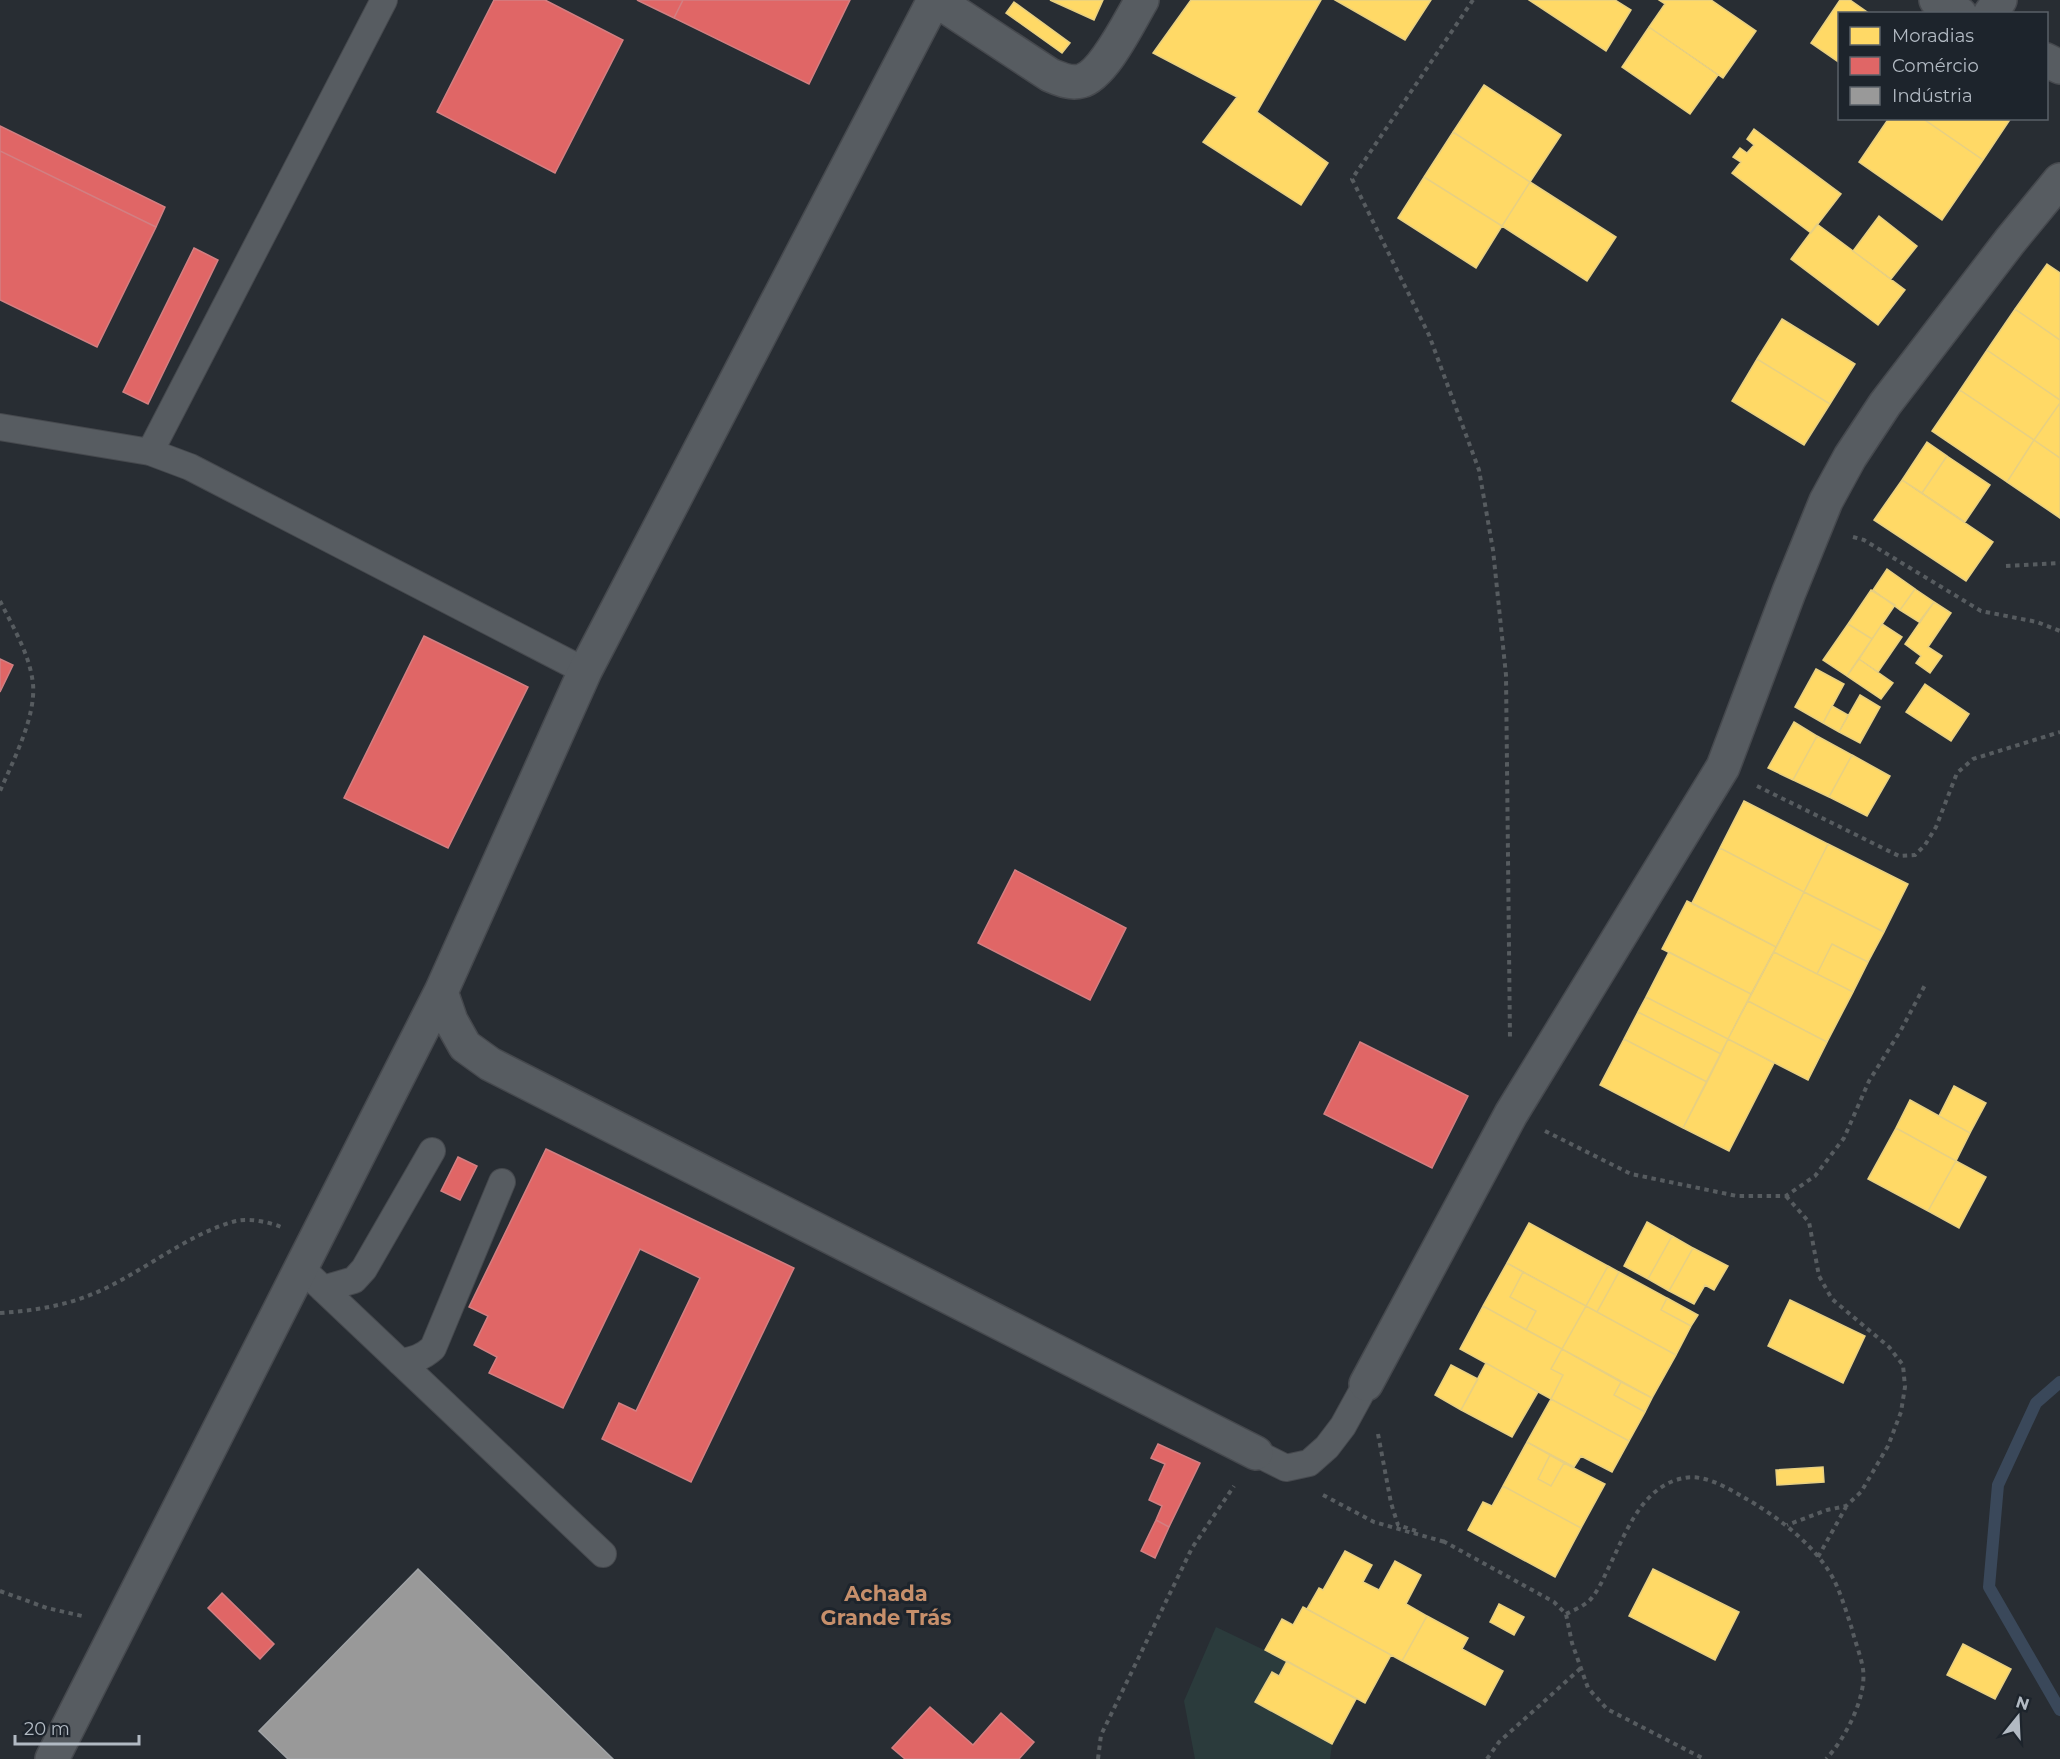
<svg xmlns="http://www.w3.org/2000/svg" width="2060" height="1759" viewBox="0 0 2060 1759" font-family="Montserrat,sans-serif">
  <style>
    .green { fill: #2b3b3c }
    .homes { fill: #ffd966; stroke: #e8d082; stroke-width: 1.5 }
    .shops { fill: #e06666; stroke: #d27f82; stroke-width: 1.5 }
    .industry { fill: #999; stroke: #a0a3a6; stroke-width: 1.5 }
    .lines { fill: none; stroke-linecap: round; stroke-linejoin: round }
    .stream { stroke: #3a485a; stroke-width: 12 }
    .service-casing { stroke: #46494e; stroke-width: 28 }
    .minor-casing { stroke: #46494e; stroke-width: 36 }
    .path { stroke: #575c60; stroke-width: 4; stroke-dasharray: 4.5 4.5; stroke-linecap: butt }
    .service { stroke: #575c61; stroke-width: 26 }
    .minor { stroke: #575c61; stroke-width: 33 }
    .labels { text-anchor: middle; stroke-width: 6; stroke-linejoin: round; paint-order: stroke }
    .district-label { font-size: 21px; font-weight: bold; fill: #c68f6b; stroke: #1d242c }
  </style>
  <rect width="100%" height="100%" fill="#282d33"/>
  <!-- green -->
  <path class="green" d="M1216,1627L1287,1661L1279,1676L1271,1672L1256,1702L1332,1744L1330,1759H1195L1184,1701Z"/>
  <!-- homes -->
  <path class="homes" d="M1050,0H1103L1094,20Z
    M1191,0H1321L1257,112L1328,163L1301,205L1203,142L1237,97L1153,53Z
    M1335,0H1431L1405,40Z
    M1529,0H1615L1631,10L1606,51Z
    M1659,0H1711L1756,31L1723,78L1649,27L1665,4Z
    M1840,0H1850L1870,14H1840V63L1811,43Z
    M1014,2L1070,43L1062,53L1006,13Z
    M1649,27L1718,75L1690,114L1622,67Z
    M1484,85L1561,135L1530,182L1453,132Z
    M1889,118H1922L1983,160L1942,220L1859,162Z
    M1922,118H2011L1983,160Z
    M1754,129L1841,194L1811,233L1732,173L1741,162L1733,157L1740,148L1747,153L1754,145L1747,139Z
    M1453,132L1530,182L1502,226L1424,177Z
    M1424,177L1502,226L1476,268L1398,218Z
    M1530,182L1616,237L1587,281L1502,226Z
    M1879,216L1917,246L1891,279L1853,251Z
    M1817,224L1905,290L1878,325L1791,259Z
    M2047,264L2060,273V340L2015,309Z
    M2015,309L2060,340V400L1987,350Z
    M1782,319L1855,364L1830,404L1757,359Z
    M1987,350L2060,400V403L2034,440L1960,390Z
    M1757,359L1830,404L1804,445L1732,401Z
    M1960,390L2034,440L2007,482L1932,431Z
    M2060,403V458L2034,440Z
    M2034,440L2060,458V518L2007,482Z
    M1927,442L1947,456L1922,493L1902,480Z
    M1947,456L1990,485L1965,522L1922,493Z
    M1902,480L1993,542L1966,581L1874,520Z
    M1887,569L1915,589L1900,610L1873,590Z
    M1915,589L1934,602L1919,622L1900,610Z
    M1871,590L1895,605L1872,639L1848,624Z
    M1934,602L1951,613L1928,647L1942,656L1930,673L1916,663L1921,656L1905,644Z
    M1848,624L1872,639L1847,676L1823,660Z
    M1882,624L1902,637L1878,672L1859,659Z
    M1859,659L1893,683L1881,699L1847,676Z
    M1816,669L1844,684L1823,723L1795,707Z
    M1925,684L1969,714L1951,741L1906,712Z
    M1860,695L1880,707L1860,743L1839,732Z
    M1832,706L1848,715L1839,732L1823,723Z
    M1794,722L1817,736L1793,780L1768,768Z
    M1817,736L1852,755L1829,797L1793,780Z
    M1852,755L1890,776L1867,816L1829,797Z
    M1744,801L1828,844L1804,892L1720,848Z
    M1828,844L1908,884L1884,932L1804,892Z
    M1720,848L1804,892L1776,947L1692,903Z
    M1804,892L1884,932L1868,962L1832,944L1817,974L1774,952Z
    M1687,901L1776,947L1751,994L1662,949Z
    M1832,944L1868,962L1853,992L1817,974Z
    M1669,952L1751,994L1728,1039L1646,997Z
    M1774,952L1853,992L1827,1042L1748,1001Z
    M1646,997L1728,1039L1721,1054L1638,1012Z
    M1748,1001L1827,1042L1808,1080L1728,1039Z
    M1638,1012L1721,1054L1707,1082L1624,1039Z
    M1624,1039L1707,1082L1683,1128L1600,1085Z
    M1728,1039L1774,1063L1729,1151L1683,1128Z
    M1954,1086L1986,1103L1970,1133L1939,1116Z
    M1910,1100L1970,1133L1956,1161L1896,1128Z
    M1896,1128L1956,1161L1928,1211L1868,1179Z
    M1956,1161L1986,1177L1959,1228L1928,1211Z
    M1647,1222L1672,1236L1648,1279L1624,1266Z
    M1529,1223L1608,1266L1586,1306L1507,1263Z
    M1672,1236L1693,1248L1669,1291L1648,1279Z
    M1693,1248L1728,1266L1714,1290L1705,1285L1694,1304L1669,1291Z
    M1507,1263L1523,1272L1510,1297L1536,1311L1526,1330L1483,1306Z
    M1608,1266L1619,1272L1597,1312L1586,1306Z
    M1523,1272L1586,1306L1562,1349L1526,1330L1536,1311L1510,1297Z
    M1619,1272L1667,1298L1661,1310L1691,1326L1676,1355L1597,1312Z
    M1667,1298L1698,1315L1691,1326L1661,1310Z
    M1790,1300L1865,1336L1843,1383L1768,1346Z
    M1483,1306L1562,1349L1551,1369L1563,1375L1551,1399L1460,1349Z
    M1586,1306L1676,1355L1652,1398L1562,1349Z
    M1562,1349L1621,1382L1614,1395L1645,1412L1629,1441L1551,1399L1563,1375L1551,1369Z
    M1486,1363L1538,1392L1512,1437L1461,1410Z
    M1451,1365L1478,1379L1461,1410L1435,1395Z
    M1621,1382L1652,1398L1645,1412L1614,1395Z
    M1551,1399L1629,1441L1612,1472L1581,1456L1574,1467L1527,1442Z
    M1527,1442L1550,1455L1538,1479L1551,1486L1564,1463L1605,1484L1581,1528L1503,1486Z
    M1550,1455L1564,1463L1551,1486L1538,1479Z
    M1823,1467L1824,1482L1777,1485L1776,1470Z
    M1503,1486L1581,1528L1555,1577L1468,1530L1483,1502L1492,1506Z
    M1345,1551L1372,1565L1363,1582L1379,1590L1395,1561L1421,1575L1406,1604L1427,1616L1402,1661L1307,1609L1319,1588L1323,1590Z
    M1653,1569L1739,1612L1715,1660L1629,1616Z
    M1499,1604L1524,1617L1514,1635L1490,1622Z
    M1303,1607L1391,1655L1365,1703L1265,1650L1282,1619L1293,1625Z
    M1427,1616L1468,1638L1462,1649L1503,1671L1485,1705L1402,1661Z
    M1963,1644L2011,1669L1995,1699L1947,1675Z
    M1287,1661L1356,1699L1332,1744L1255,1702L1272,1672L1279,1676Z"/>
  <!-- shops -->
  <path class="shops" d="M494,0H545L623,40L555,173L437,112Z
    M637,0H683L674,18Z
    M683,0H850L809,84L674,18Z
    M0,126L165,207L156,227L0,151Z
    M0,151L156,227L97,347L0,300Z
    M194,248L218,260L148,404L123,392Z
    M424,636L528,687L448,848L344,798Z
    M0,659L13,665L0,692Z
    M1015,870L1126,928L1090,1000L978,943Z
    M1360,1042L1468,1096L1432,1168L1324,1114Z
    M546,1149L794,1268L691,1482L602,1439L619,1403L636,1411L700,1278L640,1249L563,1408L489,1373L497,1357L474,1345L488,1316L469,1307Z
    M458,1157L477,1166L460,1200L441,1191Z
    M1158,1444L1200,1463L1169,1527L1156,1520L1162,1506L1149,1500L1165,1464L1151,1458Z
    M1156,1520L1169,1527L1155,1558L1141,1551Z
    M222,1593L274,1644L260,1659L208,1608Z
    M930,1707L973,1745L1001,1713L1034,1742L1019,1759H905L892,1748Z"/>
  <!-- industry -->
  <path class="industry" d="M418,1569L613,1759H288L259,1731Z"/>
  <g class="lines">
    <!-- stream -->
    <path class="stream" d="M2060,1382L2036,1403L1998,1485L1989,1587L2060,1710"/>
    <defs>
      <path id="service" d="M0,427L150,452L190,467L585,671
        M150,452L384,0
        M300,1267L603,1554
        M323,1289L354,1280L364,1269L432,1151
        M400,1362C414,1360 423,1357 433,1348L502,1182
        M1256,1453L1286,1468L1309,1463L1327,1447L1343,1426L1366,1384"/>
      <path id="minor" d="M936,0L1050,75C1060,79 1070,84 1081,81C1104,75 1130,20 1142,0
        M1936,0L1960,14
        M1990,14L2000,0
        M2046,60L2060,67
        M441,992L451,1021L465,1046L490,1064L1256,1453
        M1366,1384L1511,1114L1723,767L1789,592L1826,501L1850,457L1885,404L2010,241L2060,180
        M52,1759L441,992L585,671L934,0"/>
    </defs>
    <!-- service casing -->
    <use href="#service" class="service-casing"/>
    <!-- minor casing -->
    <use href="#minor" class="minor-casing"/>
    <!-- path -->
    <path class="path" d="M1473,0L1352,179L1429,335L1479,470L1493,550L1506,675L1510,1040
      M1853,537L1864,540L1981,611L2037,622L2060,631
      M2006,566L2060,563
      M0,601C13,627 30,655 33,684C36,717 13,761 0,791
      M1757,786L1899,856L1915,855L1925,845L1936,827L1957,773L1973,759L2060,732
      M1545,1131L1631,1174L1737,1196H1786L1815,1176L1844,1138L1869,1081L1901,1030L1925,985
      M1786,1196L1809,1222L1819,1276L1832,1299L1889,1347L1903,1365L1905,1387L1901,1412L1888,1446L1861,1492L1846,1506L1827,1510L1787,1525
      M0,1313C29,1311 58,1307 85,1297C137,1278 183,1235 236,1221C250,1218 269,1222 281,1227
      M1378,1434L1391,1503L1398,1525L1416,1531
      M1323,1495L1374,1522L1445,1542
      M1443,1541L1554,1602L1566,1614L1572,1643L1588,1688L1607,1709L1704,1759
      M1818,1557L1846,1507
      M0,1591L47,1608L82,1616
      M1566,1614C1574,1610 1584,1606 1590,1600C1597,1592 1602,1582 1606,1573C1624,1538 1640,1486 1684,1478C1704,1474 1726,1487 1743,1497C1776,1515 1818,1547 1835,1582C1842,1597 1847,1614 1852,1629C1855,1642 1861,1656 1863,1669C1867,1697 1845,1739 1826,1759
      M1098,1759L1101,1735L1192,1548L1234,1486
      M1487,1759L1499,1742L1581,1668"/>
    <!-- service -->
    <use href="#service" class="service"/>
    <!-- minor -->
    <use href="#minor" class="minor"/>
  </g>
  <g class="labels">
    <!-- district labels -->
    <g class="district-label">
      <text x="886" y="1601">Achada<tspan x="886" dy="24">Grande Trás</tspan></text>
    </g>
  </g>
  <!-- legend -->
  <rect x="1838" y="12" width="210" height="108" fill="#1d242c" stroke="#596068" stroke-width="1.5"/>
  <rect x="1850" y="27" width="30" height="18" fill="#ffd966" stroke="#596068" stroke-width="1.5"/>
  <text x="1892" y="42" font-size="18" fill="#b2bac3">Moradias</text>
  <rect x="1850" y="57" width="30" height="18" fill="#e06666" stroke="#596068" stroke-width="1.5"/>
  <text x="1892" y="72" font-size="18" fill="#b2bac3">Comércio</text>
  <rect x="1850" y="87" width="30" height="18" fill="#999999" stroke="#596068" stroke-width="1.5"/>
  <text x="1892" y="102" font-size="18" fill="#b2bac3">Indústria</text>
  <!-- north arrow -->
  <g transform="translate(2018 1717) rotate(18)" stroke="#1d242c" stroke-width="4.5" paint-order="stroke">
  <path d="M0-4.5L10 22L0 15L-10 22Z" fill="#b2bac3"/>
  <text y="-9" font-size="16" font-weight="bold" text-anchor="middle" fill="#b2bac3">N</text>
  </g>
  <!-- scale -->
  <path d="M15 1735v9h124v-9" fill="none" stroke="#b2bac3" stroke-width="3"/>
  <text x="24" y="1735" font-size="18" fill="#b2bac3" stroke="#1d242c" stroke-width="4.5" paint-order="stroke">20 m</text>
</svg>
